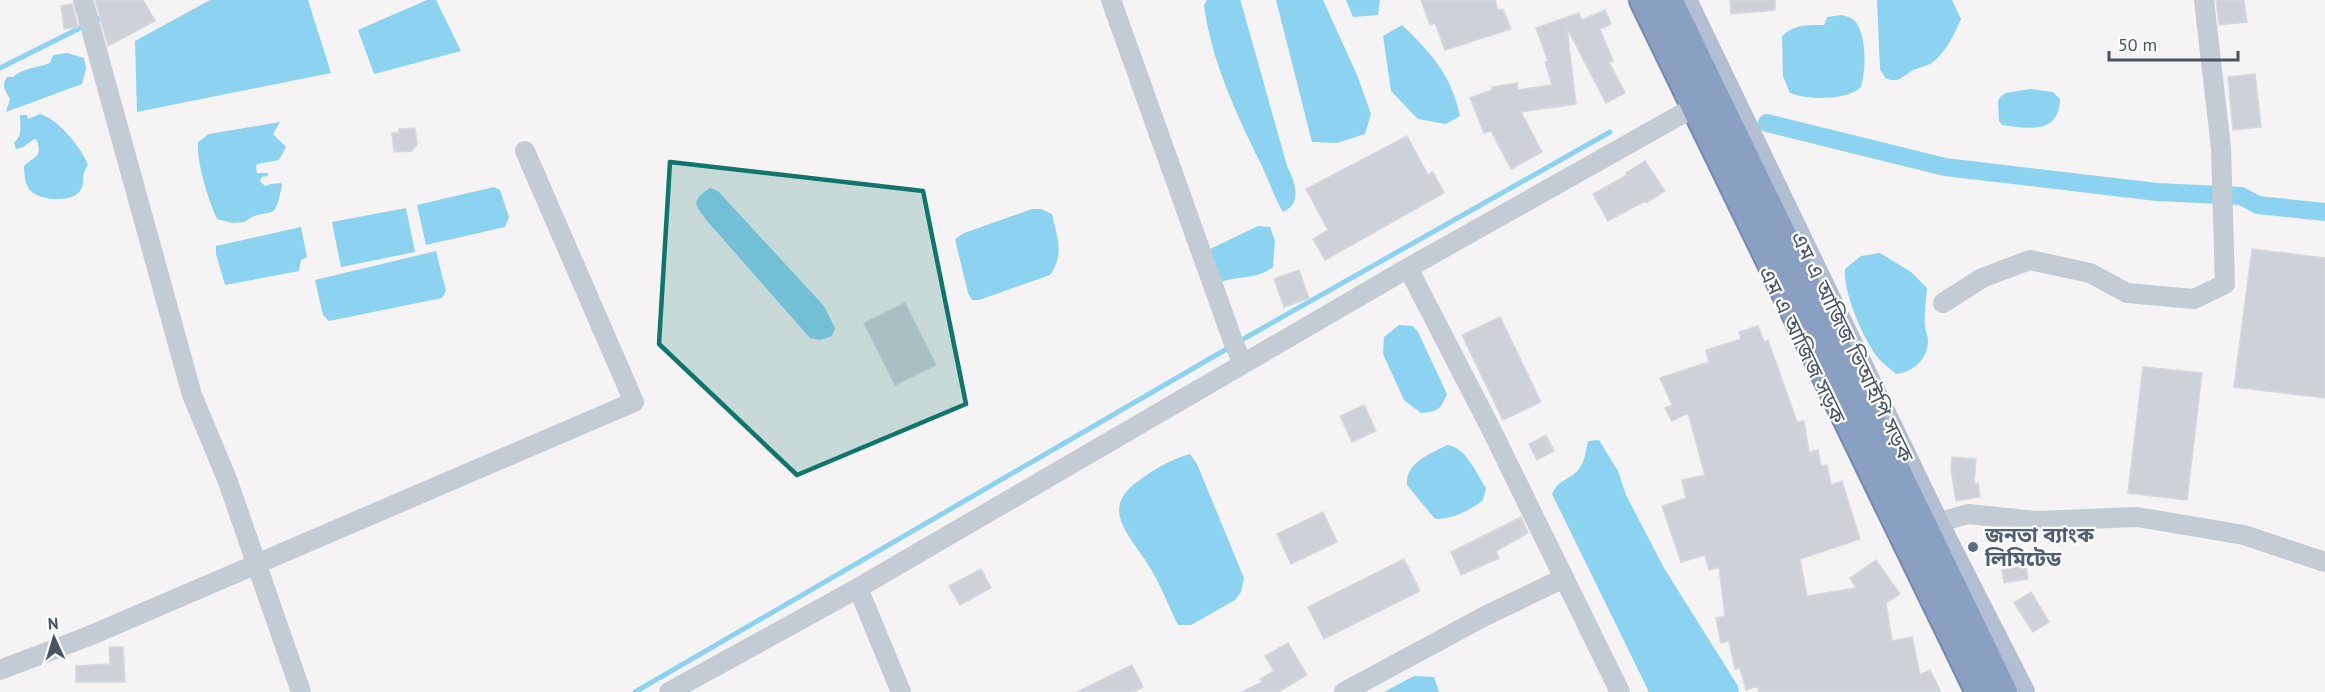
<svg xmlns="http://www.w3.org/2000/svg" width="2325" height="692" viewBox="0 0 2325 692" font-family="'PT Sans','Noto Sans Bengali',sans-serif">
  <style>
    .water { fill: #8cd3f1 }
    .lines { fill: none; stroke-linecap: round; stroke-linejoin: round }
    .stream { stroke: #8cd3f1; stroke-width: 5 }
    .canal { stroke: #8cd3f1; stroke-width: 18 }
    .building { fill: #ced1d8; stroke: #d6d8de; stroke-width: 1.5 }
    .highway-casing { stroke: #748baf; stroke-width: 32 }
    .minor { stroke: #c3cbd4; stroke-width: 20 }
    .major { stroke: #b2bfd2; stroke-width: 24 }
    .highway { stroke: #89a0c3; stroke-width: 28 }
    .marked { fill: #0f766e; fill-opacity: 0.2; stroke: #0f766e; stroke-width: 4.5; stroke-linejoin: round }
    .service-dot { fill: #5c6f8a; stroke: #fff; stroke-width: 2 }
    .labels { text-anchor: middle; stroke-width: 4.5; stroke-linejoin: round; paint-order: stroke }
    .street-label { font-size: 21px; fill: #495462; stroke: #fff }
    .service-label { font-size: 21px; font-weight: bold; fill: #4e5e75; stroke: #fff; text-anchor: start }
  </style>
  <rect width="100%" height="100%" fill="#f5f3f3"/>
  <!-- water -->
  <path class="water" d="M210,0H308L331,73L137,112L135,41Z
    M427,0H436L461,51L374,74L358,30Z
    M1207,0H1240L1241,2L1287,166C1295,182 1303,203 1283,212C1274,197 1269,181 1262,166C1237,116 1211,60 1204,5Z
    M1276,0H1323L1357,75L1371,114L1365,134L1337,143L1312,142Z
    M1346,0H1380L1378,15L1353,17Z
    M1877,0H1952L1961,19C1954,35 1946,52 1932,63C1925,67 1916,68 1910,72C1900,79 1897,83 1885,78L1880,69Z
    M1842,15C1846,16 1852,18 1855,21C1867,36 1866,70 1861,87C1846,101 1808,100 1790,93L1783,76L1782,37C1792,24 1810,25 1824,25L1827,17Z
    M1402,25C1432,54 1451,74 1460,116L1446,124L1418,119L1391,91L1383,36Z
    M67,53L84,58L86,69L82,84L6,112L10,99C5,90 1,87 7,77H13C22,68 37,68 50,63L53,55Z
    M2030,89L2053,92L2060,99C2059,134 2030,129 2002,125L1999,121L1998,101L2001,96L2006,93Z
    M40,114C58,119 82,148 88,165C80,174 86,183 80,191C72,203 37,201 29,189C25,183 24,173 24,166C35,155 42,159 37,140L34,139L23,147L16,149L14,143C23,135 20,125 20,115H27L28,119Z
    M280,122L273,134L286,147L279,160L257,164L256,168L257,173H268V176L262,177L260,181L265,186L271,184L281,183L282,185C280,193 279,203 275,209C271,216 255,211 245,222L232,223L217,219C209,202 196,161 198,142L209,134Z
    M494,187L500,190L509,217L505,227L426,245L417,205Z
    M710,188L718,191L824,306L835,328L832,336L820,340L810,338L708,222C695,205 689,202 710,188Z
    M406,208L415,252L341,267L332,222Z
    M1032,209H1041L1052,214C1057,237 1065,254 1050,275L979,300H972L968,293L955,239L964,233Z
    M1258,226L1270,227L1275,241L1273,267C1259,279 1238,276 1221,282L1208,250Z
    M301,227L307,257L301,260L299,271L225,285L216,254V246Z
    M436,251L446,291L442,298L329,321L323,315L315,280Z
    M1880,253L1911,272L1927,288C1926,300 1924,314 1925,326C1925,331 1928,335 1928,340C1928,359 1914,372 1896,374C1891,369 1883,364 1878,358C1863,338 1843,293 1845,269L1861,256Z
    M1399,325L1413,326L1418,332L1447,394C1440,410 1439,411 1421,413L1404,400L1383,354L1384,337Z
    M1599,440L1618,471L1626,495L1664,568L1738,686L1739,692H1649L1552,494C1559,478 1571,480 1579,469C1585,461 1586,450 1588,441Z
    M1447,445C1466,447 1476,473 1486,488L1483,500C1469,511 1453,519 1435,519L1407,485C1405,462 1431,454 1447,445Z
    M1190,454L1197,464L1244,578L1241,592L1235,600L1191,625H1178C1169,607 1162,588 1152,571C1133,537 1095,509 1141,479C1156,468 1172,459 1190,454Z
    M1414,676L1434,677L1439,692H1384Z"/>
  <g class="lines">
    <!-- stream -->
    <path class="stream" d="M0,68L106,15
      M1238,342L1610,132
      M635,692L1230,347"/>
    <!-- canal -->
    <path class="canal" d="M1767,123L1945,167L2157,192L2241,196L2258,205L2325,212"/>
  </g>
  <!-- building -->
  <path class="building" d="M95,0H143L155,21L108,46Z
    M1421,0H1495L1498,10L1503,9L1511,29L1445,50L1435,23L1430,25Z
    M1730,0H1775V10L1731,14Z
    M2216,0H2244L2247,22L2219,25Z
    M72,4L78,27L64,29L61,6Z
    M1605,10L1611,24L1600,29L1613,61L1609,62L1625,93L1606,103L1567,28L1576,104L1521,112L1542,152L1511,169L1491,131L1484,133L1470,98L1492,90V87L1517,83L1518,90L1552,85L1545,62L1548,61L1536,28L1579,13L1582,20Z
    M2255,74L2261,127L2233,130L2228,77Z
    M415,128L417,144L412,151L394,152L392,133H399V129Z
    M1407,136L1428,175L1433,172L1444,193L1325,260L1313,239L1328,230L1306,189Z
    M1645,161L1665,191L1646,203L1645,201L1608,221L1593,194L1627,175L1626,173Z
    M2252,249L2325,258V398L2234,387Z
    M1299,270L1309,298L1284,307L1274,279Z
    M905,303L936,365L895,385L864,323Z
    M1500,317L1541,402L1503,420L1462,335Z
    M1758,326L1764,342L1768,340L1797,422L1804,421L1809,452L1818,450L1821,466L1827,465L1831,485L1842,481L1860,539L1800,559L1807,596L1856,588L1850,578L1876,560L1900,594L1886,603L1892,641L1912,637L1920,675L1930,670L1941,692H1759L1758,686L1746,690L1740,668L1735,669L1729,641L1721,643L1716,618L1725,616L1719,567L1709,570L1705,555L1681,562L1662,506L1686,498L1682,480L1705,475L1688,413L1672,421L1665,408L1672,405L1660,378L1709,362L1706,350L1741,339L1739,332Z
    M2143,367L2202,373L2187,500L2128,493Z
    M1364,405L1376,431L1352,442L1340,416Z
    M1546,435L1554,451L1537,460L1529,444Z
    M1952,457L1976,459L1974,484L1978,483L1980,497L1956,501L1951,470Z
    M1323,512L1337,542L1291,564L1277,534Z
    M1521,517L1528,533L1496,551L1499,558L1461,575L1451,552Z
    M1404,559L1420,591L1324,639L1308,607Z
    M2026,566L2028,579L2004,583L2002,570Z
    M981,569L991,588L960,605L949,586Z
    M2031,592L2049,622L2033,632L2014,603Z
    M1288,643L1307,675L1278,692H1242L1262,682L1260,679L1274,671L1265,656Z
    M109,647H123L125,682H76V666L110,664Z
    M1132,665L1143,687L1133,692H1077Z"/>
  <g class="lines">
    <defs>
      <path id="highway" d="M1644,0L1980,692
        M1668,0L2003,692"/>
    </defs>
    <!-- highway casing -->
    <use href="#highway" class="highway-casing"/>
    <!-- minor -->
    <path class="minor" d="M83,0L192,395L227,479L301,692
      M1111,0L1234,344L1243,363
      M1408,268L1689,110
      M1943,303L1982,278L2030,260L2090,273L2127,293L2194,299L2225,284L2221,148L2204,0
      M1937,523L1968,514L2037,521L2137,517L2244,535L2325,562
      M858,588L901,692
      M0,670L89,636L634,402L525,151
      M669,692L858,588L1408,268L1490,427L1620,692
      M1344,692L1485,616L1564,578"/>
    <!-- major -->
    <path class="major" d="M1685,0L1937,523L2023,692"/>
    <!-- highway -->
    <use href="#highway" class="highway"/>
  </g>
  <!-- marked area -->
  <path class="marked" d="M670,162L923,191L966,404L797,475L659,344Z"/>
  <!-- markers -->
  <circle class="service-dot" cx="1973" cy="547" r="6"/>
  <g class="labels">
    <!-- street labels -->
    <g class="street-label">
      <text transform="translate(1802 345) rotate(64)" y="7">এম এ আজিজ সড়ক</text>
      <text transform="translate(1852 347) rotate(64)" y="7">এম এ আজিজ ভিআইপি সড়ক</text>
    </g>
    <!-- service labels -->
    <g class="service-label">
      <text x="1985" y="542">জনতা ব্যাংক<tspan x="1985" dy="24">লিমিটেড</tspan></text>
    </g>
  </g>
  <!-- north arrow -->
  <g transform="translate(54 638) rotate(356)" stroke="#ffffff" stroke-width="4.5" paint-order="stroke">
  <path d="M0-4.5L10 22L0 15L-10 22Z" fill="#495462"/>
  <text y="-9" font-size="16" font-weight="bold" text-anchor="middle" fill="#495462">N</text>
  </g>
  <!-- scale -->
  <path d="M2109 51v9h129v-9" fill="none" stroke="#495462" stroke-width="3"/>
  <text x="2118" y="51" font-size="18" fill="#495462" stroke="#ffffff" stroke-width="4.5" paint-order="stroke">50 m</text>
</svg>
